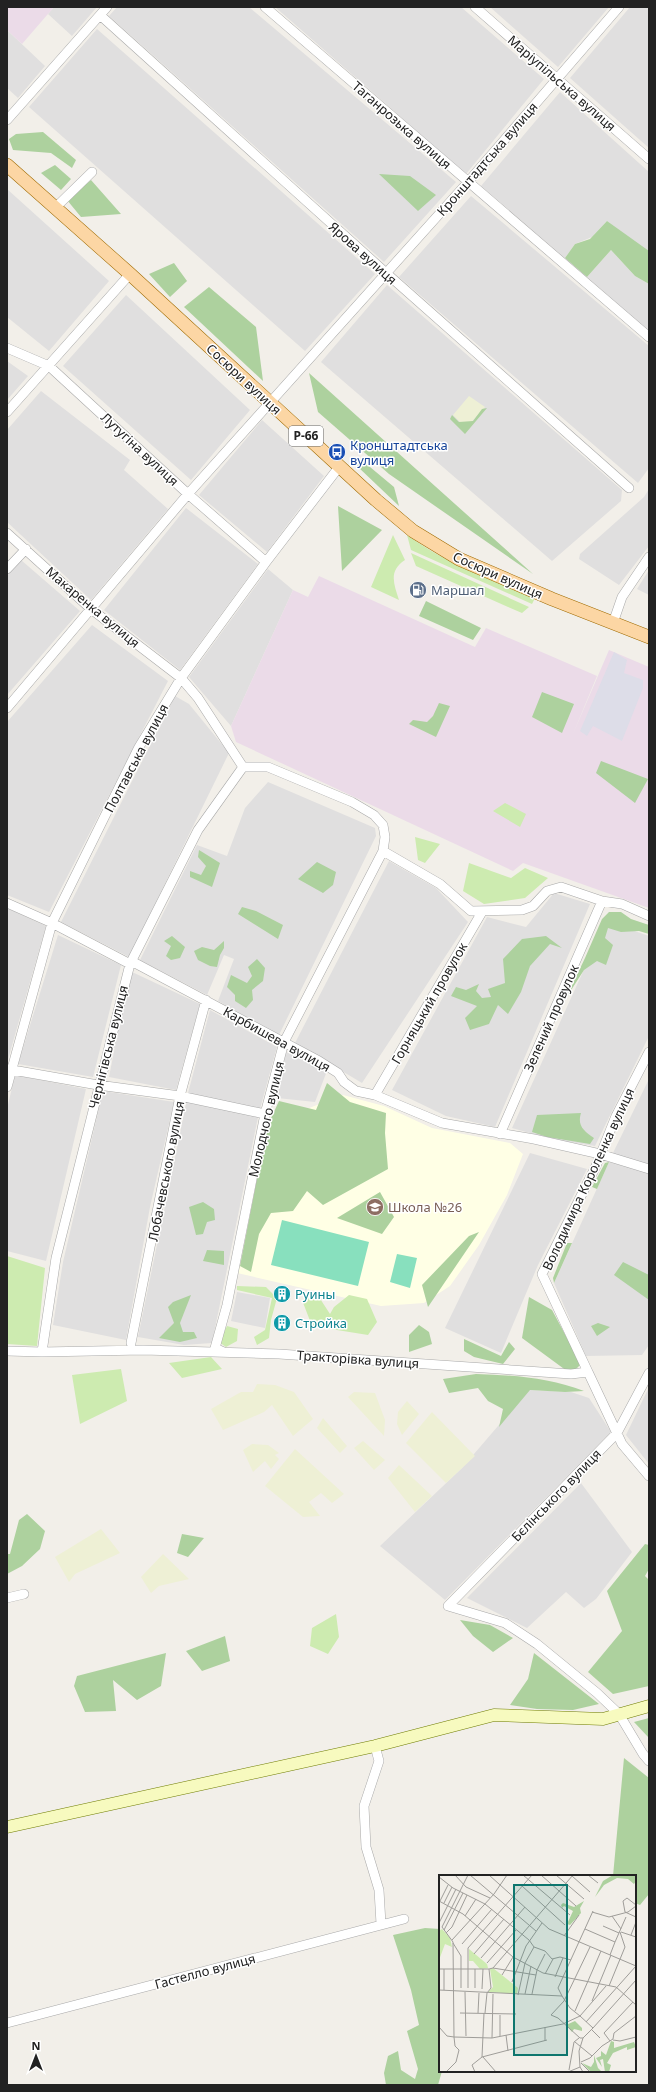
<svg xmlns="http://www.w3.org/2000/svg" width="656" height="2092" viewBox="0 0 656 2092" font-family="'Noto Sans',sans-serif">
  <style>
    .residential { fill: #e0dfdf }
    .industrial { fill: #ebdbe8 }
    .education { fill: #ffffe5 }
    .farmland { fill: #eef0d5 }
    .grass { fill: #cdebb0 }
    .forest { fill: #add19e }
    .pitch { fill: #88e0be }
    .plaza { fill: #dddde8 }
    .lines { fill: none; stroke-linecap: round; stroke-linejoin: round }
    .street-casing { stroke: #a9a9a9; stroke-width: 10 }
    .secondary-casing { stroke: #707d05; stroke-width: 13 }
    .primary-casing { stroke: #a06b00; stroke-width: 14 }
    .street { stroke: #fff; stroke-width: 9 }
    .secondary { stroke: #f7fabf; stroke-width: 12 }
    .primary { stroke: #fcd6a4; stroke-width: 13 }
    .labels { text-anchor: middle; stroke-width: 3; stroke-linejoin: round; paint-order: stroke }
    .shield { fill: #fff; stroke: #646464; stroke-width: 1 }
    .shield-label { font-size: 12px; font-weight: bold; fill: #222 }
    .street-label { font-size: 13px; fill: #222; stroke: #fff }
    .transit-label { font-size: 13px; fill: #164399; stroke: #fff; text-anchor: start }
    .service-label { font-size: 13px; fill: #4e5e75; stroke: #fff; text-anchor: start }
    .education-label { font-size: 13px; fill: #785e54; stroke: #fff; text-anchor: start }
    .culture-label { font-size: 13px; fill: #0d838f; stroke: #fff; text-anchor: start }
    .inset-road { fill: none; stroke: #9f9d99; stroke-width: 1 }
    .view { fill: #0f766e; fill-opacity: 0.15; stroke: #0f766e; stroke-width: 2 }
    .inset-edge { fill: none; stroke: #222; stroke-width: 2 }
  </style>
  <rect width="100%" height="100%" fill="#f2efe9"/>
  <!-- residential -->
  <path class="residential" d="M54,7H97L72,36L48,14Z
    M117,7H249L456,182L384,262L109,16Z
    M275,7H461L544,79L466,174Z
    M490,7H609L558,67Z
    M630,7H649V148L570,78Z
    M97,29L375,274L305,351L29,107Z
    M7,30L45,66L18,98L7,88Z
    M560,92L649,172V251L638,245L607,221L592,237L575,244L565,258L481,186Z
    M7,189L109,281L49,351L7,317Z
    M471,196L649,346V468L638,483L399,277Z
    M611,250L635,276L649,284V331L587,277Z
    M387,285L622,490L621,501L552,561L321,362Z
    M126,295L250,410L191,480L63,366Z
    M7,361L28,376L7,400Z
    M41,391L130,460L124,470L168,509L91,600L7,522V430Z
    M262,420L324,476L267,552L199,495Z
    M649,489V546L619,585L579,559L580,554L644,497Z
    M186,508L258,564L180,670L104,610Z
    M21,560L80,611L7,695V576Z
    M268,569L293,590L231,726L189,677Z
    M649,570V595L637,589Z
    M92,625L168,681L49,912L7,895V722Z
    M175,696L189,704L229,753L129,957L61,922Z
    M268,782L375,828L376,836L279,1035L218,1001L234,959L224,955L207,995L140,960L197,845L227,856L245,808Z
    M389,861L436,888L468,922L362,1083L295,1043Z
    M554,893L590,904L495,1127L446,1116L392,1090L487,917L526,927Z
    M7,908L46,926L7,1063Z
    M606,921L649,936V1036L595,1146L551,1139L512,1128Z
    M58,935L121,965L93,1077L18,1064Z
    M130,971L200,1004L176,1090L109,1077Z
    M210,1010L277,1047L260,1109L188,1093Z
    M286,1052L327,1071L315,1102L277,1098Z
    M15,1075L86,1089L46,1261L7,1251V1109Z
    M649,1079V1164L612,1155Z
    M103,1091L174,1102L150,1207L126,1340L53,1325L63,1262Z
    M189,1101L258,1117L212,1343L184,1345L138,1337L186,1104Z
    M530,1153L587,1169L538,1265L501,1353L445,1328Z
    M609,1162L649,1173V1345L642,1355L586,1356L554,1283Z
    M237,1292L270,1298L265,1328L231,1321Z
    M649,1387V1464L626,1435Z
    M529,1390L571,1392L589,1398L611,1432L445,1600L380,1546L462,1468Z
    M581,1483L632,1552L596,1599L584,1608L566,1592L527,1628L467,1598Z"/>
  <!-- industrial -->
  <path class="industrial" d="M7,7H54L22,44L7,30Z
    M319,576L475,647L486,628L597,676L573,734L609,650L649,667V908L523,863L513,871L236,742L231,726L293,590L308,597Z"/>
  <!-- education -->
  <path class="education" d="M343,1095L384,1106L432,1128L510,1143L523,1154L507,1195L479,1245L450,1286L424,1303L381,1306L237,1273L265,1125Z"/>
  <!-- farmland -->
  <path class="farmland" d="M469,396L485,407L466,428L453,415Z
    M257,1384L275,1385L294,1392L313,1419L293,1436L272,1405L264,1412L223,1430L211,1409L241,1392H253Z
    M354,1392L375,1393L385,1420L384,1436L348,1397Z
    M407,1401L419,1414L402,1435L397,1424L398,1412Z
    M432,1412L475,1456L446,1483L406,1443Z
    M323,1418L347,1446L340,1453L317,1428Z
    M363,1441L385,1460L374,1470L354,1448Z
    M252,1444L268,1445L279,1453L275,1455L279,1459L271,1469L265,1461L253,1472L243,1450Z
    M295,1449L344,1494L332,1503L321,1493L309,1502L320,1516L303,1517L265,1486Z
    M399,1465L432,1496L415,1512L388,1478Z
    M101,1529L120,1553L75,1574L69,1582L55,1557Z
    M163,1554L189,1579L159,1586L151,1593L141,1577Z"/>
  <!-- grass -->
  <path class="grass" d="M393,535L405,560C388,571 394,584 399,600L371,587Z
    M407,535C445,563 488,578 532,596L535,598L532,604L411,550Z
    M411,553L529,607L522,613L508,607L416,566Z
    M505,803L526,814L520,827L493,811Z
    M415,837L440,844L425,863L418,860Z
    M469,863L511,878L525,868L548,878L525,898L484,904L463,891Z
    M7,1256L45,1268L37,1346L7,1344Z
    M237,1286L266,1287L277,1298L271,1320L269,1338L257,1345L254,1337L265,1330L272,1298L237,1290Z
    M317,1294L330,1314L334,1307L349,1295L367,1299L377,1322L368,1335L312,1326L302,1300Z
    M227,1326L238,1329L237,1341L226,1347L219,1342Z
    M211,1357L222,1369L182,1378L169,1363Z
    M121,1369L127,1401L80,1424L72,1375Z
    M336,1614L339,1637L328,1654L310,1646L312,1628Z"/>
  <!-- forest -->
  <path class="forest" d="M43,132L76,160L72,168L51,153L13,150L9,139L16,134Z
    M55,165L71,179L61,190L41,173Z
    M379,174L410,176L436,195L418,211Z
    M91,180L121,214L81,217L67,200Z
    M607,221L649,251V284L635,276L611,250L587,277L565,258L575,244L590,239Z
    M174,263L187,281L170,297L149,274Z
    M209,287L256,327L263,381L184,307Z
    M309,373L533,574L389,474L318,412Z
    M487,408L465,434L450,419L452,415L459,422L473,421L482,409Z
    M358,457L394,487L399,506L357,466Z
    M338,506L382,530L342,571Z
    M426,601L481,628L473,640L419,616Z
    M542,692L574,704L562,733L532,717Z
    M439,703L450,706L436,737L409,724L413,720L427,722L433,716Z
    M601,761L648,779L635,803L596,773Z
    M199,850L220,863L212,887L190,877V871L201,875L206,866L198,857Z
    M317,862L336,872L333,885L323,893L298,879Z
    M242,907L256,911L283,925L278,939L238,914Z
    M609,912H621L631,919L649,925V934L639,931L621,932L608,928L605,938L613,945L606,965L597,961L584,970L566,998L585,958L602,919Z
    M172,936L185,947L180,958L171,960L166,956L171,946L164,941Z
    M546,936L562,948L550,944L530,966L521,992L508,1014L498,1005L489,1024L470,1030L465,1018L477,1006L451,996L456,987L466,990L479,984L476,991L482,998L491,997L488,989L505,983L503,959L522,939Z
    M224,941V948L220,955L217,967L210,966L198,960L194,951L202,947L214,950Z
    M257,959L265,968L263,981L252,990L253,1000L246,1008L235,1001V995L227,987L231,975L247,983L252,976L248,967Z
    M327,1083L350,1102L386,1113L385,1133L388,1169L323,1205L307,1191L293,1211L271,1213L259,1234L251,1272L240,1266L267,1127L279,1101L316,1110Z
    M581,1113C577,1126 584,1131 594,1138L590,1144L547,1137L532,1132L537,1115Z
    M609,1162L597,1189L592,1187L605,1163Z
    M380,1192L394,1217L382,1234L337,1218Z
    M203,1202L214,1209L215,1220L207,1222L203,1234L196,1235L189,1207Z
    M479,1232L428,1307L422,1285L469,1236Z
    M567,1243H572L554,1283L553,1278Z
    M207,1250L224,1251V1265L203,1261Z
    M623,1262L649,1275V1300L614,1275Z
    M191,1295L180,1323L183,1332H194L197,1338L180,1342L159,1338L174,1323L168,1307L173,1302Z
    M529,1297L552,1310L581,1364L571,1374L522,1338Z
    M598,1323L610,1327L597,1336L591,1326Z
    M419,1325L429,1332L432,1344L409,1352V1335Z
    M464,1339L501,1356L509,1342L515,1349L503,1364L474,1357L464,1351Z
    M476,1374C512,1375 550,1378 584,1391L565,1392L530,1390L499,1427L503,1409L488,1401L478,1388L449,1393L443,1379Z
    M27,1514L45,1531L40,1549L22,1566L7,1574V1554H10L19,1520Z
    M182,1534L204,1538L188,1557L177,1553Z
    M645,1544L649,1545V1569L645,1576L649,1580V1686L613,1694L588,1672L622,1631L607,1591Z
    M460,1620L490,1625L513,1638L493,1652L473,1636Z
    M225,1636L230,1661L202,1671L186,1651Z
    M166,1653L161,1686L137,1700L113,1680L116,1711L85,1712L74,1686L77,1676Z
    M534,1653L599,1704L573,1710L537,1709L510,1705L528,1679Z
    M649,1718V1738L634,1722Z
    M624,1758L649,1778V1894L640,1905L635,1903V1876H613Z
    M425,1928L440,1929V2071H442L438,2085H386L384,2073L388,2056L398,2051L401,2070L415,2079L418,2069L407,2031L419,2025L411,1990L393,1935Z"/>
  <!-- pitch -->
  <path class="pitch" d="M282,1220L369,1242L358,1286L271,1265Z
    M397,1254L417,1258L410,1288L390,1282Z"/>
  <!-- plaza -->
  <path class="plaza" d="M614,652L627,660L624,673L643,680V688L622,741L593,726L587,736L580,731Z"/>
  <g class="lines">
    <defs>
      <path id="street" d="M265,7L649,337
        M475,7L649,159
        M100,15L385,272L629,488
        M7,120L107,7
        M55,208L92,172
        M7,348L49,366L188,494L266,562
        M7,412L130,274
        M7,533L91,609L181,678L198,698L243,767
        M7,569L26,549
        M613,623L622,597L649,557
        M7,708L188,494L468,182L619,7
        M243,767H268L352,802L374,815L383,825L385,837L383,851L440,884L471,911L522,910L533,906L547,891L561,887L602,901L622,904L649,916
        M7,903L52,923L130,964L135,963L319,1061L338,1073L344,1082L356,1091L375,1095L442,1123L534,1139L600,1154L649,1169
        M7,1069L98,1085L180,1096L265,1114
        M7,1087L52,923L139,747L181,678L266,562L339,467
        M375,1095L482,912
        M500,1134L602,901
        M131,1343L180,1096L206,1000
        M7,1351L42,1352L143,1350L279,1354L571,1374L588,1372L622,1444L649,1476
        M42,1352L56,1258L130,964L198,830L243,767
        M224,1352L215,1348L227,1305L265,1114L284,1042L383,851
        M588,1372L542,1274L596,1166L616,1116L649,1052
        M649,1373L617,1433L448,1606L505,1623L537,1644L597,1693L619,1714L643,1754L649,1761
        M7,1598L24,1594
        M375,1746L379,1761L364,1806L366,1847L379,1890L381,1924
        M7,2023L404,1919"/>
      <path id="secondary" d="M7,1827L375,1746L494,1715L603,1719L649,1706"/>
      <path id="primary" d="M7,165L130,274L376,500L413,531L459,559L552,599L649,637"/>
    </defs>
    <!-- street casing -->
    <use href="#street" class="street-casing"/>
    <!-- secondary casing -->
    <use href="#secondary" class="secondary-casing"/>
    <!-- primary casing -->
    <use href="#primary" class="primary-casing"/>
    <!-- street -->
    <use href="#street" class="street"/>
    <!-- secondary -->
    <use href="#secondary" class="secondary"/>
    <!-- primary -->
    <use href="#primary" class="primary"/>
  </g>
  <!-- icons -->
  <defs>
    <symbol id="bus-disc" viewBox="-11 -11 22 22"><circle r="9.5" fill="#1a4fb4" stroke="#fff"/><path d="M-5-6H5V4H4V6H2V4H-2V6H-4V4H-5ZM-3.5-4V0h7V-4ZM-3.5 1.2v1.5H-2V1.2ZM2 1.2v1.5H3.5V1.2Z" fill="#fff"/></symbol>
    <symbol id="fuel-disc" viewBox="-11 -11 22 22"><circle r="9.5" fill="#5c6f8a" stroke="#fff"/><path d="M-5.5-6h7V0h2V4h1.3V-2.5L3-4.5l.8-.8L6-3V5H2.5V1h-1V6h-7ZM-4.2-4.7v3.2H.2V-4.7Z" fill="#fff"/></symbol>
    <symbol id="school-disc" viewBox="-11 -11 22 22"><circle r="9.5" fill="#8d6e63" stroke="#fff"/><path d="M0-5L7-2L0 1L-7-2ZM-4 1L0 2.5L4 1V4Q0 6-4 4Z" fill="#fff"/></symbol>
    <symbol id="building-disc" viewBox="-11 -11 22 22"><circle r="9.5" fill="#0f9aa8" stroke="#fff"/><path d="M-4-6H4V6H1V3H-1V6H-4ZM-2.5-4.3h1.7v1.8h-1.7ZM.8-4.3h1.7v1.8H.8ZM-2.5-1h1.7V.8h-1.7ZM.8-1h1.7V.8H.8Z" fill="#fff"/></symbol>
  </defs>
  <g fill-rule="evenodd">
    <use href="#bus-disc" x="327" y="442" width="20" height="20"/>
    <use href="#fuel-disc" x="408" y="580" width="20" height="20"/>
    <use href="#school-disc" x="365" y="1197" width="20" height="20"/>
    <use href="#building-disc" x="272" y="1284" width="20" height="20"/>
    <use href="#building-disc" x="272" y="1313" width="20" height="20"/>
  </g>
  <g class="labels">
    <!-- shield labels -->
    <rect class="shield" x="289" y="426" width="34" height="20" rx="3"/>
    <g class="shield-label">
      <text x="306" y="440">Р-66</text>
    </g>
    <!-- street labels -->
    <g class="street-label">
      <text transform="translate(562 83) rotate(41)" y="5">Маріупільська вулиця</text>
      <text transform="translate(402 125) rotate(41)" y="5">Таганрозька вулиця</text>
      <text transform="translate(487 159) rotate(-49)" y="5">Кронштадтська вулиця</text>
      <text transform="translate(363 253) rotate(42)" y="5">Ярова вулиця</text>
      <text transform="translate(244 379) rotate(43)" y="5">Сосюри вулиця</text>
      <text transform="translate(140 449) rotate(43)" y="5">Лутугіна вулиця</text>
      <text transform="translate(498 575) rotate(24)" y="5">Сосюри вулиця</text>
      <text transform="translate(93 607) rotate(40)" y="5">Макаренка вулиця</text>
      <text transform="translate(136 758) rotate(-62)" y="5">Полтавська вулиця</text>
      <text transform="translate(429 1003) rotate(-60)" y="5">Горняцький провулок</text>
      <text transform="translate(551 1018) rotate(-66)" y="5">Зелений провулок</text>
      <text transform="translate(277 1039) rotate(29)" y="5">Карбишева вулиця</text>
      <text transform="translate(108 1047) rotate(-76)" y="5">Чернігівська вулиця</text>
      <text transform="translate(266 1119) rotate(-77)" y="5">Молодчого вулиця</text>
      <text transform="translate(166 1171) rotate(-79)" y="5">Лобачевського вулиця</text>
      <text transform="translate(588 1179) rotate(-65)" y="5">Володимира Короленка вулиця</text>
      <text transform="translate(358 1359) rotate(4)" y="5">Тракторівка вулиця</text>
      <text transform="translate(556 1495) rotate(-46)" y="5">Бєлінського вулиця</text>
      <text transform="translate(205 1971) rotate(-15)" y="5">Гастелло вулиця</text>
    </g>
    <!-- transit labels -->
    <g class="transit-label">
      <text x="350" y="450">Кронштадтська<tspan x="350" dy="15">вулиця</tspan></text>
    </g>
    <!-- service labels -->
    <g class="service-label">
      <text x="431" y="595">Маршал</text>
    </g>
    <!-- education labels -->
    <g class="education-label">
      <text x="388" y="1212">Школа №26</text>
    </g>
    <!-- culture labels -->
    <g class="culture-label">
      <text x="295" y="1299">Руины</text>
      <text x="295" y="1328">Стройка</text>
    </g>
  </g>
  <!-- overview -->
  <g transform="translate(439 1875)">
    <rect width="197" height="197" fill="#f2efe9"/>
    <path d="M3,54L11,63L13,72L6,69L0,85V56ZM30,74L48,89L49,93L41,94L34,86H30ZM54,93L79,113L78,119L49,117L54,112L51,94Z" fill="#cdebb0"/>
    <path d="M174,0H197V6L195,9L189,4L178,3L165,10L156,22L164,6ZM145,26L141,33L142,38L131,50L128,49L134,36L125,31L123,33L122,30L124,28L135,32ZM136,146L143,153V156L135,154L133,157L127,150ZM172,166L175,167V173L195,167L197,172L188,175V172L174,178L168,188L172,190L170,197H166L164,184L161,185L163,192L157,183L162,181V176L167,180ZM155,180L159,193L163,197H152L143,188L152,192L155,187Z" fill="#add19e"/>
    <path class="inset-road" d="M16,0L27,12L51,23M29,0L3,52L14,67L15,162L53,163L124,149L141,141L154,153L197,105M31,0L97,56M50,0L110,54L197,91M84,0L131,40M102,0L137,31M117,0L145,24M149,0L159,8M133,1L151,17M0,2L14,13L46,29L90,65L95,72L106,76L113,84L121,82L132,85M83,11L126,50M0,26L24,39L74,82L104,98L177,112L197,130M0,28L9,10M5,28L13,12M197,30L188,23L184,26L186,37L197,42M153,37L170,42L189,37L197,31M26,41L37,24M173,41L182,54M0,48L17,14M164,51L180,58M146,54L176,67L171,80M5,55L24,18M182,57L197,62M7,58L13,52L28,20M192,60L197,47M125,61L140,40M13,65L55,19L68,0M176,67L187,42M14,68L22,81V113M23,69L53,34M151,72L125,126L112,140L119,143L141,163H144L154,153M35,79L65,44M42,83L86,32M48,88L77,55M54,93L97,100M0,94H50M5,94V115M36,94V113M106,99L114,84M63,100L74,82M116,102L124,83M73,107L87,71L103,48M170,111L186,72L181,57M29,113V73L93,0M43,114L44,94M0,115L123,121L131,133L141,141L167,111M26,117L27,161M86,119L92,91M93,119L98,95L106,79M79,120L86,88L95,72M123,121L119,113L154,36M153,126L172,80M136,136L162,76M21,138L77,139M39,138L40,118M46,138L48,118L52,113L50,94L54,93L134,0M147,147L197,91M0,152L8,161L15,162L16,171L20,175L17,187L7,197M106,152V166M152,154L161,163M67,160L69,176M61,161V140M53,163L54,119M144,163L140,176L141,192L144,197M174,165L181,166L197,162M171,166L165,158L194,127M136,167L153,181M43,182L45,138M44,182L57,197M142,187L151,183L163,171L174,164L175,158L197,141M142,188L151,197M130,195L135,167L140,163M36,197L33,190L43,182L108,165M129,197L141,192"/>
    <path class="view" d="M75,10H128V180H75Z"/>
    <rect width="197" height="197" class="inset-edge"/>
  </g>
  <!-- border -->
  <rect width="656" height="2092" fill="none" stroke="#222222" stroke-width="16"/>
  <!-- north arrow -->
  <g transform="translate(36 2056)" stroke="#ffffff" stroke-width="3" paint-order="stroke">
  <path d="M0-3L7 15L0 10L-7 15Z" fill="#222222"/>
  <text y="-6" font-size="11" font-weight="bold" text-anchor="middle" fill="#222222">N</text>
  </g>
</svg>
